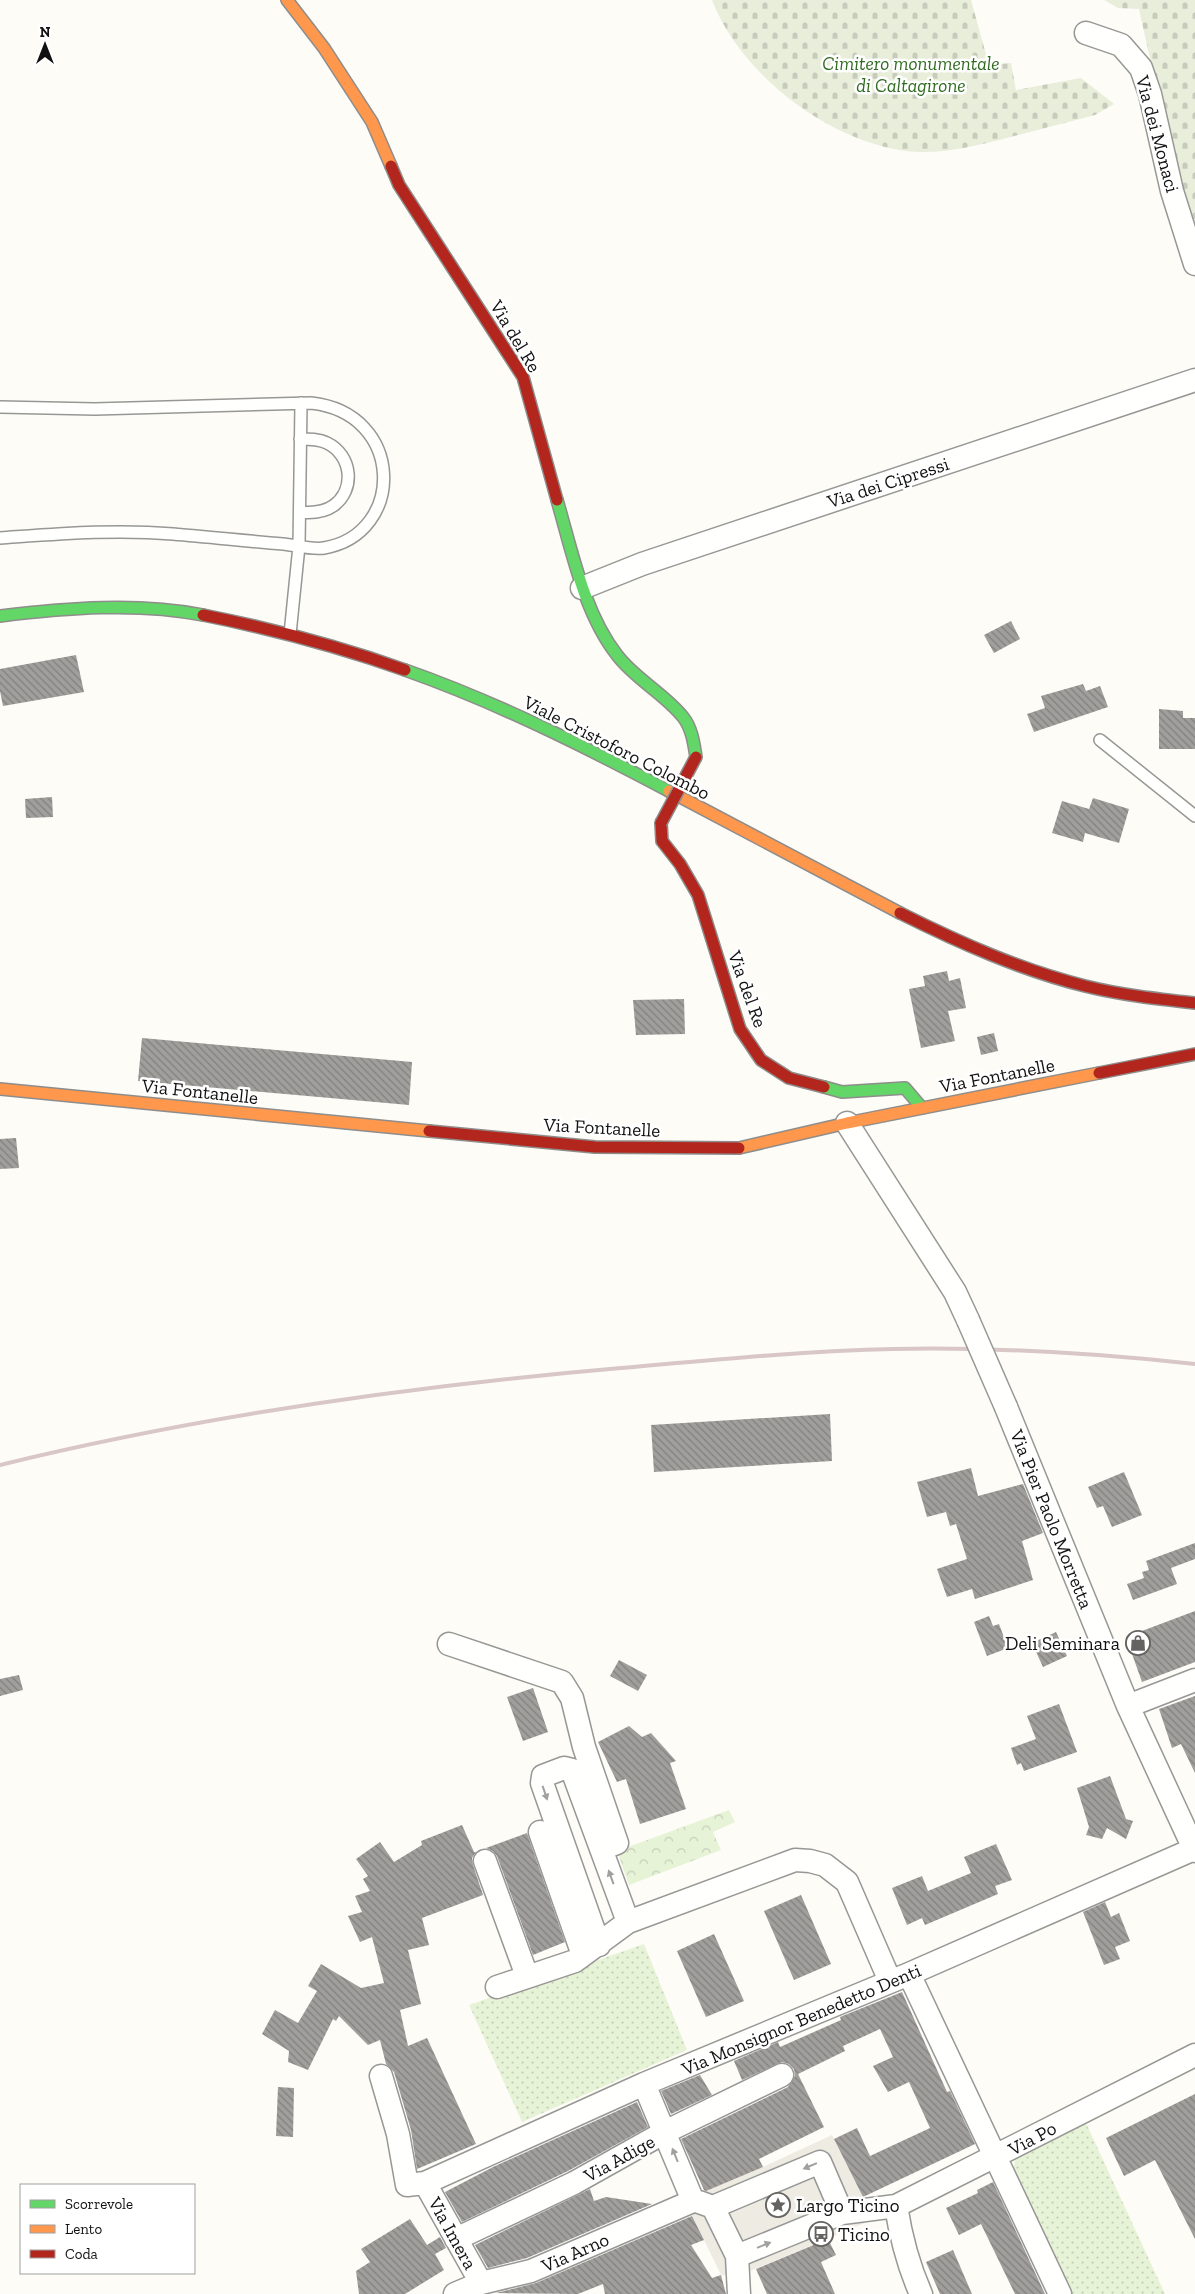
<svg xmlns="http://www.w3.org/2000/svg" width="1195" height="2294" viewBox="0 0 1195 2294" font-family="'Zilla Slab',serif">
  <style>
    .grass { fill: url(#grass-dots) }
    .cemetery { fill: url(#cemetery-stones) }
    .park { fill: url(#park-crowns) }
    .plaza { fill: #edebe2 }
    .building { fill: url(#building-back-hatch) }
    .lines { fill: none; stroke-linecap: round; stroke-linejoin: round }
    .lane-casing { stroke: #979795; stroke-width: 14 }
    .street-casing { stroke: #979795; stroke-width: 25 }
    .fast-casing { stroke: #8e8d8b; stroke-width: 14 }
    .slow-casing { stroke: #8e8d8b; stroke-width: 14 }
    .jam-casing { stroke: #8e8d8b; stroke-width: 14 }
    .lane { stroke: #fffffe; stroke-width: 11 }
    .street { stroke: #fffffe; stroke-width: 22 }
    .fast { stroke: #63d668; stroke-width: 11 }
    .slow { stroke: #ff974d; stroke-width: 11 }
    .jam { stroke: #b3261e; stroke-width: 11 }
    .rail { stroke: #d9c6c7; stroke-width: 4 }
    .street-bridge-casing { stroke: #979795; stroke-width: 25; stroke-linecap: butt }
    .jam-bridge-casing { stroke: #8e8d8b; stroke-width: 14; stroke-linecap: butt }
    .street-bridge { stroke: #fffffe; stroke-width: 22 }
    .jam-bridge { stroke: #b3261e; stroke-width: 11 }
    .oneway { fill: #a0a09f }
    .labels { text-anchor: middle; stroke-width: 5; stroke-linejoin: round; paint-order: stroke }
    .park-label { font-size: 19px; font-style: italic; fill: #2f6b1f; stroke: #fff }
    .street-label { font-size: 19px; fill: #111; stroke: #fff }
    .poi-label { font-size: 19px; fill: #111; stroke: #fff; text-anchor: start }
  </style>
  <defs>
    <pattern id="grass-dots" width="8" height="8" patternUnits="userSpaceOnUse" patternTransform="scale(1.25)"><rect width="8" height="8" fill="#e7f3d7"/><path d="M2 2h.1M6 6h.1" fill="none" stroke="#c5cfb8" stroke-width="1.8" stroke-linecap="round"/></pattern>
    <pattern id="cemetery-stones" width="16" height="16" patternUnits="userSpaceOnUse" patternTransform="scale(1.25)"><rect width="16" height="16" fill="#e9eedb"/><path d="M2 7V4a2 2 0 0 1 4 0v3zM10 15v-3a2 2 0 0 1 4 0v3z" fill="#c7cbbb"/></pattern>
    <pattern id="park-crowns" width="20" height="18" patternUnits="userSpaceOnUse" patternTransform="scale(1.25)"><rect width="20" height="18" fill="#e7f3d7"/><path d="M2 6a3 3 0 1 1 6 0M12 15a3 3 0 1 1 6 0" fill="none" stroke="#c5cfb8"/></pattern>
    <pattern id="building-back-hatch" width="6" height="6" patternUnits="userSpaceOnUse" patternTransform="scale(1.25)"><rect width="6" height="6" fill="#a19f9c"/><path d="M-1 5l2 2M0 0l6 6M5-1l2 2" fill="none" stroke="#82807e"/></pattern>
  </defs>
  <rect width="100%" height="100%" fill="#fdfcf7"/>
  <!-- grass -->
  <path class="grass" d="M644,1944L687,2050L522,2122L469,2005Z
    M1086,2123L1165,2294H1069L1016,2179L1013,2169L1016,2157Z"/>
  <!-- cemetery -->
  <path class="cemetery" d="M712,0H971L989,65L1011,63L1016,90L1081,78L1114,104L1095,115C1066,123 1036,130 1007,138C979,145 949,153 920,152C838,149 741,77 712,0Z
    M1104,0H1195V228L1179,189L1139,9L1118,8Z"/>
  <!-- park -->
  <path class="park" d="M729,1810L735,1822L713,1832L721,1850L629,1885L617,1851Z"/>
  <!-- plaza -->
  <path class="plaza" d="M832,2135L863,2197L867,2222L738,2276L721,2275L690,2211L693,2201L704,2191L763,2167Z"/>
  <!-- building -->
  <path class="building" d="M1011,621L1020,639L994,653L984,635Z
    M76,655L84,692L3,706L0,691V669Z
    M1083,684L1086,691L1100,686L1108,707L1034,732L1027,714L1045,708L1041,696Z
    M1159,709L1183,711V718H1195V749H1159Z
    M52,797L53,817L26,818L25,799Z
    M1093,798L1129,809L1119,843L1085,833L1083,842L1052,833L1062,801L1089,809Z
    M947,971L949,981L960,978L966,1008L948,1011L955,1041L921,1048L909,989L925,986L923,976Z
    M684,999L685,1034L636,1035L633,1000Z
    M994,1033L998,1051L981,1055L977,1037Z
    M142,1038L412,1062L409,1105L138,1081Z
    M16,1138L19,1168L0,1169V1139Z
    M830,1414L832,1461L654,1472L651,1425Z
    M971,1468L978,1496L1023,1484L1043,1533L1022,1541L1033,1580L975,1599L972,1589L947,1597L937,1569L967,1559L956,1524L950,1526L946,1512L927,1517L917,1482Z
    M1124,1472L1142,1515L1112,1527L1103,1506L1097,1508L1088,1487Z
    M1195,1543V1559L1171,1568L1177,1584L1133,1600L1127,1584L1144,1578L1142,1572L1149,1570L1146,1561Z
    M1195,1611V1662L1142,1682L1126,1637Z
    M989,1616L993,1626L999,1624L1008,1648L987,1656L974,1622Z
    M1056,1632L1067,1656L1043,1667L1032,1643Z
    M619,1660L647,1675L638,1691L610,1676Z
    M19,1675L23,1690L0,1696V1679Z
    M533,1688L548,1732L523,1741L507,1697Z
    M1195,1696V1773L1181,1744L1172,1748L1159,1709Z
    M1059,1704L1077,1752L1024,1771L1021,1763L1017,1765L1011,1748L1036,1739L1027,1716Z
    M629,1726L642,1737L651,1733L676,1761L670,1763L686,1809L640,1824L626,1779L617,1782L598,1742Z
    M1110,1776L1126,1819L1133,1821L1126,1839L1107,1828L1102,1839L1086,1835L1089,1827L1077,1788Z
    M462,1825L474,1852H476L472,1858L473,1865L483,1895L422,1918L429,1945L408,1950L421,2004L400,2010L408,2046L427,2038L476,2144L417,2169L411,2130L394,2072L386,2064L380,2040L368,2045L339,2016L336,2021L333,2019L308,2070L288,2062L289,2051L262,2034L275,2010L298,2023L317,1991L308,1986L321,1964L361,1988L384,1983L372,1937L360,1942L348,1916L362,1912L355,1896L370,1891L363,1879L368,1876L356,1859L380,1842L394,1862L422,1845L421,1841Z
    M527,1833L565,1942L533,1955L497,1856L493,1851L486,1848Z
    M996,1844L1012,1880L995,1886L998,1894L925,1925L922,1918L907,1925L892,1888L922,1876L928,1891L971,1873L964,1857Z
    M801,1895L831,1964L794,1980L764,1911Z
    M1105,1902L1111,1917L1119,1913L1130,1941L1115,1947L1120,1959L1104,1965L1083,1912Z
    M714,1934L744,2001L706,2017L677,1951Z
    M902,1992L947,2092L950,2091L975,2144L863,2197L834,2139L857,2128L870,2156L930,2128L909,2082L888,2092L873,2066L893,2057L880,2029L843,2046L845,2051L798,2074L824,2127L759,2159L763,2167L706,2191L704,2190L681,2139L788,2087L795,2076L794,2069L789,2064L782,2062L742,2080L734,2061L778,2042L780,2047L841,2020L840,2017Z
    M700,2075L712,2095L671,2114L661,2091Z
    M278,2087L294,2088L293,2137L276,2136Z
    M1195,2094V2239L1155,2160L1124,2176L1106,2138Z
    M637,2102L648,2127L568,2171L462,2222L445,2192L493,2167Z
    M993,2182L1045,2294H1015L981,2224L959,2235L946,2208L978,2193L977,2190Z
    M590,2189L594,2201L606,2197L652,2204L527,2258L488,2268L475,2245Z
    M692,2216L704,2240L691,2245L712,2278L721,2275L726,2294H605L603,2284L578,2294L496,2293L536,2283Z
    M410,2219L427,2245L440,2237L446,2248L435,2254L444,2270L405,2294H359L356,2271L370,2262L361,2249Z
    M828,2239L836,2255L821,2262L835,2294H767L756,2269Z
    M953,2250L972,2294H940L926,2262Z"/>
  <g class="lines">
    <defs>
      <path id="lane" d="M0,407L95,409L311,403C405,413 406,534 324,548C311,550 295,545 283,544C246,541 210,537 173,534C115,529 58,534 0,538
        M300,512C311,513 323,513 333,506C356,490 352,455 327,443C319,439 309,439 300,439
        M290,634L299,546L301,403
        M1100,740L1195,816"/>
      <path id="street" d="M1086,33L1121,45L1141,68L1150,94L1172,191L1195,264
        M582,588L642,564L1195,380
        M847,1123L955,1292L968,1320
        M1006,1407L1128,1706L1195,1851
        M449,1644L562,1682L572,1698L584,1747L617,1843L601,1849
        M1128,1706L1195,1680
        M540,1832L583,1955
        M485,1861L527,1976
        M599,1945L542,1783L543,1776L564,1768L572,1770L628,1922
        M909,1974L1060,2294
        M497,1987L575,1961L628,1922L795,1860L810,1861L825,1865L847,1882L890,1981
        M381,2076L398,2134L407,2185L425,2183L644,2084L909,1974L1194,1849
        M644,2084L693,2201
        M425,2183L481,2283
        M699,2202L713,2207L820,2162L842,2213
        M896,2206C901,2238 908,2265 921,2294
        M713,2207L737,2256L842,2213L896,2206L1195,2055
        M456,2239L574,2183L665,2132L782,2075
        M737,2256L739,2294
        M455,2294L481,2283L531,2271L693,2201"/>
      <path id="fast" d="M557,500C572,551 584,613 617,655C635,679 665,694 683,717C692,728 694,744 696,757
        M0,616C66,608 137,602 203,615
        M405,670C496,702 584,746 669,791
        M824,1087L842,1092L905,1088L922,1108"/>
      <path id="slow" d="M287,0L324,48L372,122L391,166
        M669,791L900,913
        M0,1089L429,1131
        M739,1148L847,1123L1099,1073"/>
      <path id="jam" d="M391,166L399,185L523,377L557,500
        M203,615C273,629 338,646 405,670
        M661,823L662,841L680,864L698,895L740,1029L761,1060L789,1078L824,1087
        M900,913C960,943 1021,970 1085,986C1121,995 1158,999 1195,1003
        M1099,1073L1195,1054
        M429,1131L595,1147L739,1148"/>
    </defs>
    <!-- lane casing -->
    <use href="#lane" class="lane-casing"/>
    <!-- street casing -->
    <use href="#street" class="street-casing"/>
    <!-- fast casing -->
    <use href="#fast" class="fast-casing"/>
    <!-- slow casing -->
    <use href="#slow" class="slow-casing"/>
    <!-- jam casing -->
    <use href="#jam" class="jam-casing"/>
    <!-- lane -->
    <use href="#lane" class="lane"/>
    <!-- street -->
    <use href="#street" class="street"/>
    <!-- fast -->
    <use href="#fast" class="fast"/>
    <!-- slow -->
    <use href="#slow" class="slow"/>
    <!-- jam -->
    <use href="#jam" class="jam"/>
    <!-- rail -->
    <path class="rail" d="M0,1465C204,1415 412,1386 621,1368C712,1360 802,1351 893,1349C994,1347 1095,1353 1195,1364"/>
    <defs>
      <path id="street-bridge" d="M968,1320L1006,1407"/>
      <path id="jam-bridge" d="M661,823L696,757"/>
    </defs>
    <!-- street-bridge casing -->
    <use href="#street-bridge" class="street-bridge-casing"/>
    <!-- jam-bridge casing -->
    <use href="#jam-bridge" class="jam-bridge-casing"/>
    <!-- street-bridge -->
    <use href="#street-bridge" class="street-bridge"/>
    <!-- jam-bridge -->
    <use href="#jam-bridge" class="jam-bridge"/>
  </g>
  <!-- one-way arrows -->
  <defs><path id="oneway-solid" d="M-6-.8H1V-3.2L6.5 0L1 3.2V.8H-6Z" transform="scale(1.25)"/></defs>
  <g class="oneway">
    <use href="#oneway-solid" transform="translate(545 1793) rotate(71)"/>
    <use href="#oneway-solid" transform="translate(611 1877) rotate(-110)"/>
    <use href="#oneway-solid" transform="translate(675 2155) rotate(-112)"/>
    <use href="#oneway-solid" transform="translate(810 2166) rotate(157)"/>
    <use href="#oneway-solid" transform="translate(764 2245) rotate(-22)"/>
  </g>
  <!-- icons -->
  <defs>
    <symbol id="shop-ring" viewBox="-11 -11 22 22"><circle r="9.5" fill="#fff" stroke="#646362" stroke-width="1.5"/><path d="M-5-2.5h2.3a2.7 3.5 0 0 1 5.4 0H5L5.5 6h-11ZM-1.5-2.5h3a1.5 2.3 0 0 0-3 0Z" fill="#646362"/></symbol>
    <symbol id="sight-ring" viewBox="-11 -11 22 22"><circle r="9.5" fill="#fff" stroke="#646362" stroke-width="1.5"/><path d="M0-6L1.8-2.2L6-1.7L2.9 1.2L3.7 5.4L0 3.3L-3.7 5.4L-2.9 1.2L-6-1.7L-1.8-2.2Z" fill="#646362"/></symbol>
    <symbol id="bus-ring" viewBox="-11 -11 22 22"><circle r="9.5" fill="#fff" stroke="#646362" stroke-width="1.5"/><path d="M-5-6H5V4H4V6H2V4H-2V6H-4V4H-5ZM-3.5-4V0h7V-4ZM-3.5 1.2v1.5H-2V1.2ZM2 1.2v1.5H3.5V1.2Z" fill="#646362"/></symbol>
  </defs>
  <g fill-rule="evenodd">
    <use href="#shop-ring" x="1124" y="1629" width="28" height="28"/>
    <use href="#sight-ring" x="764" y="2191" width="28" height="28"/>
    <use href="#bus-ring" x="807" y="2220" width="28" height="28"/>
  </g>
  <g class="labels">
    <!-- park labels -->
    <g class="park-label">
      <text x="911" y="70">Cimitero monumentale<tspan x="911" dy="22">di Caltagirone</tspan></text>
    </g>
    <!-- street labels -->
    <g class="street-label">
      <text transform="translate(1158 134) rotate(75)" y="7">Via dei Monaci</text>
      <text transform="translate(516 336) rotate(59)" y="7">Via del Re</text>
      <text transform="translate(888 482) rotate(-18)" y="7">Via dei Cipressi</text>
      <text transform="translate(617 747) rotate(27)" y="7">Viale Cristoforo Colombo</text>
      <text transform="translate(748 989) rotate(70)" y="7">Via del Re</text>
      <text transform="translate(997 1075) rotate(-11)" y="7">Via Fontanelle</text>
      <text transform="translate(200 1091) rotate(6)" y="7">Via Fontanelle</text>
      <text transform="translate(602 1127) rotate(3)" y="7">Via Fontanelle</text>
      <text transform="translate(1052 1519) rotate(68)" y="7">Via Pier Paolo Morretta</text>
      <text transform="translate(801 2019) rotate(-23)" y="7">Via Monsignor Benedetto Denti</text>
      <text transform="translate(1032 2138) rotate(-28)" y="7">Via Po</text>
      <text transform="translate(619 2158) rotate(-29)" y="7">Via Adige</text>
      <text transform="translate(453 2233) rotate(61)" y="7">Via Imera</text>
      <text transform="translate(575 2252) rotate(-24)" y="7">Via Arno</text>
    </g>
    <!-- poi labels -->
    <g class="poi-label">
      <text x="1120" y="1650" text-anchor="end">Deli Seminara</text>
      <text x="796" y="2212">Largo Ticino</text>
      <text x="838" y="2241">Ticino</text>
    </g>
  </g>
  <!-- legend -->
  <rect x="20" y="2184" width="175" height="90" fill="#ffffff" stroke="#a0a0a0"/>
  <rect x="30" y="2200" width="25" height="8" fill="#63d668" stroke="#a0a0a0"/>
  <text x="65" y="2209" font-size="15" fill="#111111">Scorrevole</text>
  <rect x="30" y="2225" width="25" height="8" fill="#ff974d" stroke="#a0a0a0"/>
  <text x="65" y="2234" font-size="15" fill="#111111">Lento</text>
  <rect x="30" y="2250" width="25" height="8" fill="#b3261e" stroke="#a0a0a0"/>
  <text x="65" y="2259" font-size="15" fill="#111111">Coda</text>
  <!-- north arrow -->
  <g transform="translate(45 45)" stroke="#ffffff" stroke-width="4" paint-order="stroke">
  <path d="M0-4L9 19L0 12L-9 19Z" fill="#111111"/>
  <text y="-8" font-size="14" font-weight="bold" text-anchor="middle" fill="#111111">N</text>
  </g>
</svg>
